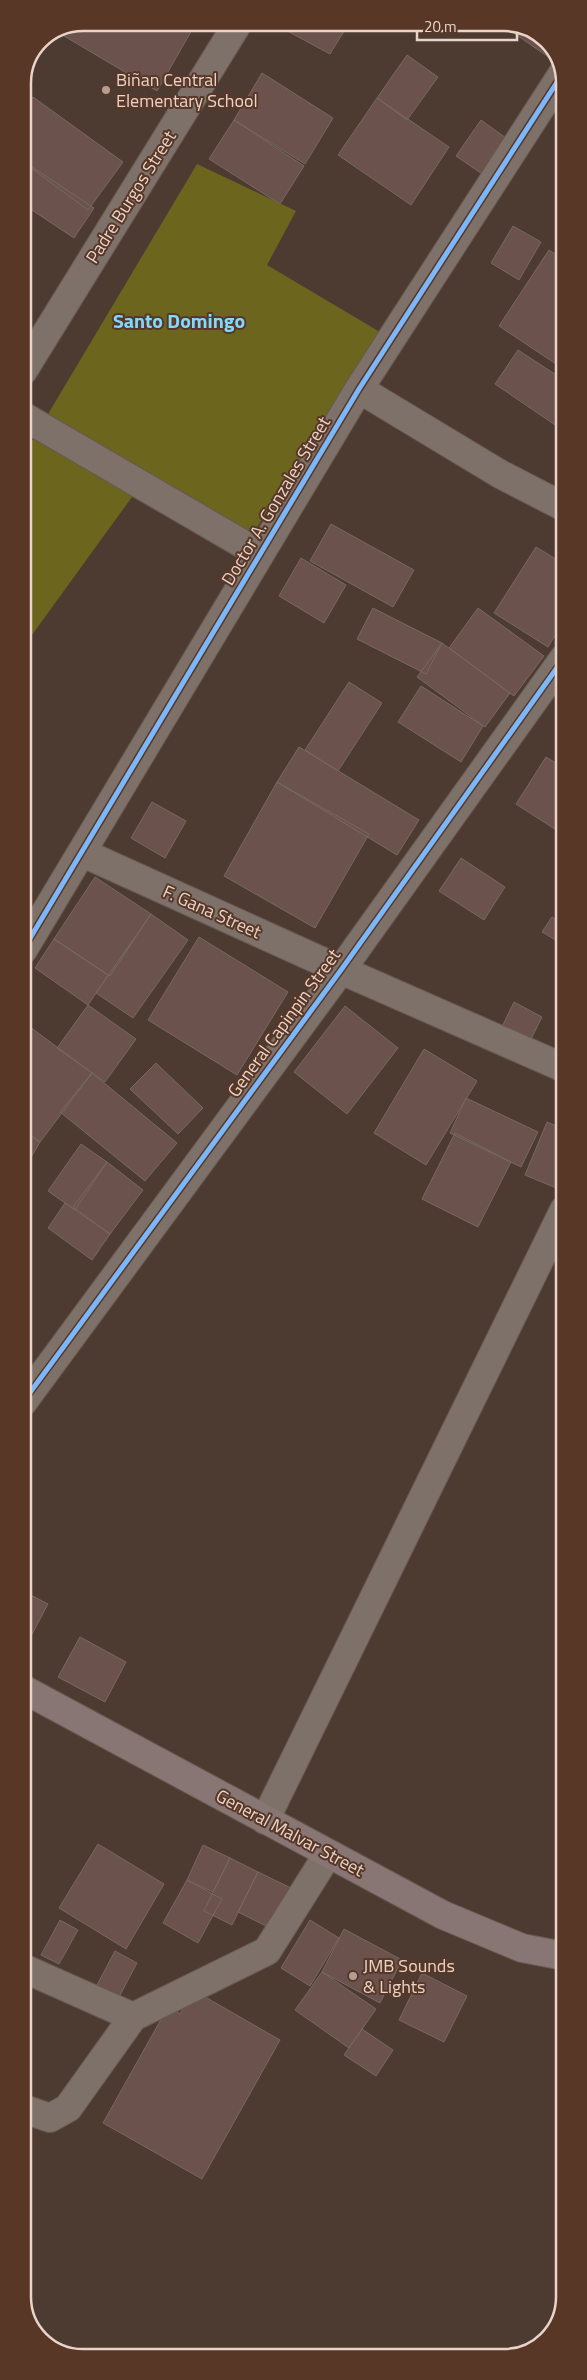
<svg xmlns="http://www.w3.org/2000/svg" width="587" height="2380" viewBox="0 0 587 2380" font-family="'Titillium Web',sans-serif">
  <style>
    .grass { fill: #6b651d }
    .building { fill: #6b524c; stroke: #776862 }
    .lines { fill: none; stroke-linecap: round; stroke-linejoin: round }
    .minor-casing { stroke: #685951; stroke-width: 30 }
    .major-casing { stroke: #685951; stroke-width: 30 }
    .minor { stroke: #7d716a; stroke-width: 28 }
    .major { stroke: #887675; stroke-width: 28 }
    .cycleway-casing { stroke: #583727; stroke-width: 8 }
    .cycleway { stroke: #7ab7fb; stroke-width: 5 }
    .poi-dot { fill: #b29e95; stroke: #583727; stroke-width: 2 }
    .labels { text-anchor: middle; stroke-width: 4; stroke-linejoin: round; paint-order: stroke }
    .poi-label { font-size: 18px; fill: #e9d4ca; stroke: #583727; text-anchor: start }
    .street-label { font-size: 18px; fill: #e9d4ca; stroke: #583727 }
    .quarter-label { font-size: 20px; font-weight: bold; fill: #80d9ff; stroke: #583727 }
    .rim { fill: none; stroke: #e9d4ca; stroke-width: 2.5 }
  </style>
  <rect width="100%" height="100%" fill="#4d3b32"/>
  <!-- grass -->
  <path class="grass" d="M197,164L296,211L267,265L380,332L239,556L132,497L29,639L23,636V456Z"/>
  <!-- building -->
  <path class="building" d="M84,22L196,23L157,91L59,33Z
    M282,23H336L346,28L330,54L280,27Z
    M331,23H344L341,29Z
    M503,23H511L546,40L560,65L502,25Z
    M407,55L438,77L407,120L377,98Z
    M262,73L333,118L305,164L234,120Z
    M33,97L123,162L88,210L23,162V111Z
    M377,98L449,147L411,205L338,155Z
    M234,120L304,166L280,204L209,159Z
    M481,120L513,143L488,178L456,156Z
    M23,161L94,208L74,238L23,204Z
    M513,226L541,242L519,280L491,263Z
    M549,250L563,259L564,352L556,364L499,326Z
    M518,350L564,380V431L495,384Z
    M564,352V369L556,364Z
    M331,524L414,570L393,607L310,561Z
    M536,547L564,564V621L548,647L494,613Z
    M301,558L346,585L324,623L279,596Z
    M373,608L442,643L426,674L357,639Z
    M478,608L544,656L514,696L449,648Z
    M442,643L510,693L485,727L417,677Z
    M349,682L382,703L338,771L305,750Z
    M421,686L483,726L461,762L398,722Z
    M299,747L419,820L397,855L277,782Z
    M546,757L564,768V835L516,804Z
    M277,782L369,834L315,928L224,876Z
    M152,802L186,821L165,858L131,838Z
    M461,858L505,887L484,920L439,891Z
    M95,877L151,914L110,976L54,939Z
    M151,914L188,940L133,1018L96,993Z
    M552,917L564,924V945L542,932Z
    M199,937L288,992L237,1075L148,1020Z
    M54,939L108,975L88,1005L35,968Z
    M514,1002L542,1017L530,1041L502,1027Z
    M88,1005L136,1039L105,1082L57,1048Z
    M345,1006L398,1048L347,1114L294,1072Z
    M30,1027L92,1073L40,1142L23,1129V1036Z
    M424,1049L477,1081L426,1165L374,1133Z
    M156,1063L203,1108L178,1134L130,1089Z
    M92,1073L177,1143L145,1181L60,1112Z
    M466,1098L538,1132L521,1167L450,1133Z
    M547,1122L564,1129V1182L561,1190L525,1175Z
    M23,1131L40,1142L23,1171Z
    M455,1133L511,1162L478,1227L422,1199Z
    M81,1144L107,1162L75,1210L48,1191Z
    M107,1162L143,1190L110,1234L73,1207Z
    M65,1203L110,1234L92,1260L48,1228Z
    M23,1591L48,1604L23,1651Z
    M80,1637L126,1662L105,1702L58,1677Z
    M98,1844L164,1884L126,1949L59,1908Z
    M203,1845L230,1858L213,1892L187,1880Z
    M230,1858L258,1872L232,1925L204,1911Z
    M258,1872L291,1888L272,1929L238,1912Z
    M187,1880L222,1899L198,1943L163,1923Z
    M60,1920L78,1930L59,1964L41,1955Z
    M310,1920L339,1938L310,1986L281,1968Z
    M344,1929L402,1960L380,2003L322,1972Z
    M115,1951L137,1963L119,1997L97,1985Z
    M322,1972L376,2009L349,2048L295,2010Z
    M422,1973L467,1996L444,2042L399,2020Z
    M193,1990L280,2040L202,2179L103,2123L168,2007L180,2014Z
    M362,2029L393,2050L376,2076L344,2055Z"/>
  <g class="lines">
    <defs>
      <path id="minor" d="M23,371L238,23
        M359,389L500,474L564,507
        M23,416L260,554
        M83,853L341,970L564,1068
        M23,950L359,389L563,73
        M23,1402L341,970L564,658
        M265,1820L564,1210
        M23,1968L133,2017
        M24,2109L50,2118L68,2108L133,2017L267,1951L328,1854"/>
      <path id="major" d="M23,1689L443,1915L522,1948L564,1956"/>
    </defs>
    <!-- minor casing -->
    <use href="#minor" class="minor-casing"/>
    <!-- major casing -->
    <use href="#major" class="major-casing"/>
    <!-- minor -->
    <use href="#minor" class="minor"/>
    <!-- major -->
    <use href="#major" class="major"/>
    <defs>
      <path id="cycleway" d="M23,950L359,389L563,73
        M23,1402L341,970L564,658"/>
    </defs>
    <!-- cycleway casing -->
    <use href="#cycleway" class="cycleway-casing"/>
    <!-- cycleway -->
    <use href="#cycleway" class="cycleway"/>
  </g>
  <!-- markers -->
  <g class="poi-dot">
    <circle cx="106" cy="90" r="5"/>
    <circle cx="353" cy="1976" r="5"/>
  </g>
  <g class="labels">
    <!-- poi labels -->
    <g class="poi-label">
      <text x="116" y="86">Biñan Central<tspan x="116" dy="21">Elementary School</tspan></text>
      <text x="363" y="1972">JMB Sounds<tspan x="363" dy="21">&amp; Lights</tspan></text>
    </g>
    <!-- street labels -->
    <g class="street-label">
      <text transform="translate(131 197) rotate(-58)" y="6">Padre Burgos Street</text>
      <text transform="translate(276 501) rotate(-59)" y="6">Doctor A. Gonzales Street</text>
      <text transform="translate(212 912) rotate(24)" y="6">F. Gana Street</text>
      <text transform="translate(284 1023) rotate(-54)" y="6">General Capinpin Street</text>
      <text transform="translate(290 1833) rotate(28)" y="6">General Malvar Street</text>
    </g>
    <!-- quarter labels -->
    <g class="quarter-label">
      <text x="179" y="328">Santo Domingo</text>
    </g>
  </g>
  <!-- crop -->
  <path d="M0 0H587V2380H0ZM83 31H504A52 52 0 0 1 556 83V2297A52 52 0 0 1 504 2349H83A52 52 0 0 1 31 2297V83A52 52 0 0 1 83 31Z" fill="#583727" fill-rule="evenodd"/>
  <path class="rim" d="M83 31H504A52 52 0 0 1 556 83V2297A52 52 0 0 1 504 2349H83A52 52 0 0 1 31 2297V83A52 52 0 0 1 83 31Z"/>
  <!-- scale -->
  <path d="M417 32v8h100v-8" fill="none" stroke="#e9d4ca" stroke-width="2.5"/>
  <text x="424" y="32" font-size="15" fill="#e9d4ca" stroke="#583727" stroke-width="4" paint-order="stroke">20 m</text>
</svg>
